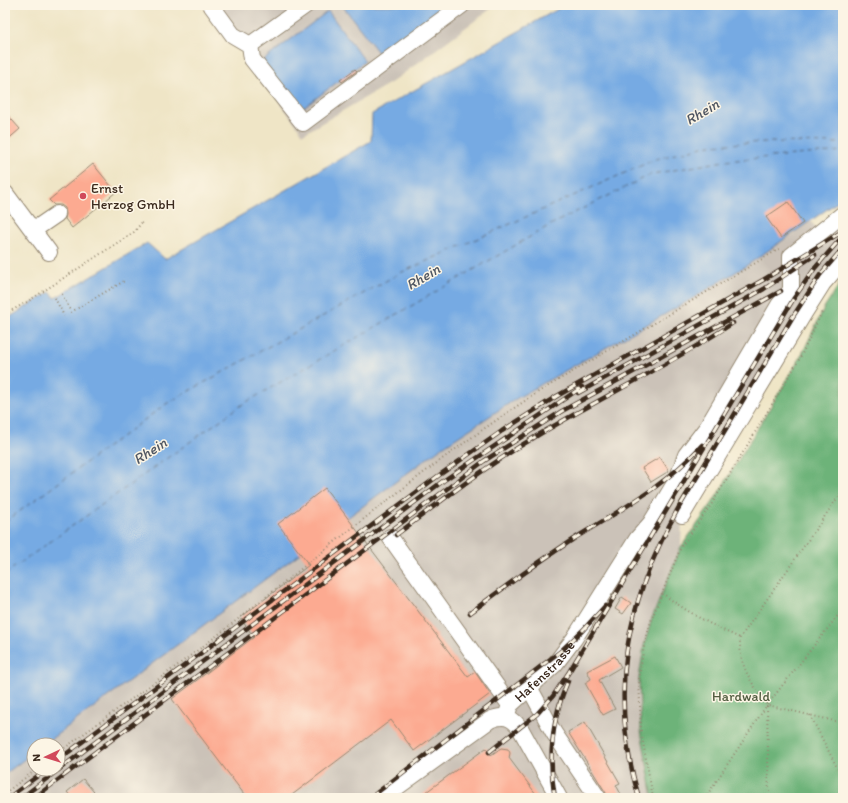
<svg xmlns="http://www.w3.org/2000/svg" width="848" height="803" viewBox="0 0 848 803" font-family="Itim,sans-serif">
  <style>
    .industrial { fill: #cbc2b8 }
    .forest { fill: #6db379; stroke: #546e4c }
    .water { fill: #76aae3; stroke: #586a80 }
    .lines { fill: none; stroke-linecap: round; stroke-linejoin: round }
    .ferry { stroke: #505763; stroke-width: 1; stroke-dasharray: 5 4; stroke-linecap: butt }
    .building { fill: #fcaa91 }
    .minor-casing { stroke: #958872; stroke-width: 18 }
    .path { stroke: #958872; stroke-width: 2; stroke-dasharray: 1 3; stroke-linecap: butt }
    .minor { stroke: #fff; stroke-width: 16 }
    .rail-casing { stroke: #3b2a1e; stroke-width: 4.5 }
    .rail { stroke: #fcf5e5; stroke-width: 3; stroke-dasharray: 9; stroke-linecap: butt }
    .poi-dot { fill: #d1495b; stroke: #fcf5e5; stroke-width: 1.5 }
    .labels { text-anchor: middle; stroke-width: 3; stroke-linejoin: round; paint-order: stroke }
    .poi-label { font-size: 14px; fill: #3b2a1e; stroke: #fcf5e5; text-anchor: start }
    .street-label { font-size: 14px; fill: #3b2a1e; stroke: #fcf5e5 }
    .park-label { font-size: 14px; fill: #525c40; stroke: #fcf5e5 }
    .water-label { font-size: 15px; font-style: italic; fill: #505763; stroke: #fcf5e5 }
  </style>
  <rect width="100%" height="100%" fill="#fcf5e5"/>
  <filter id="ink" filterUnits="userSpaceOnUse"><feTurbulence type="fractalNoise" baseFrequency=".025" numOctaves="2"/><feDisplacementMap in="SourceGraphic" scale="8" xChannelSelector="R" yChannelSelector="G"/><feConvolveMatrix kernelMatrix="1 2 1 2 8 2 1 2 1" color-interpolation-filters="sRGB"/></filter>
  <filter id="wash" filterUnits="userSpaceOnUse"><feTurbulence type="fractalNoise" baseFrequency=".012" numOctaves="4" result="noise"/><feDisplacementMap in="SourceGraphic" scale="16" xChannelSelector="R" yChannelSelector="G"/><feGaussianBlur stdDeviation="0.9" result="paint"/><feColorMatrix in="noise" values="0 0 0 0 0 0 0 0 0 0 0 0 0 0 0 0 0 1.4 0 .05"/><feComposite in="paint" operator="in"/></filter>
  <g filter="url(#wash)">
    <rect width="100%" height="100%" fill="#efe5c6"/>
    <!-- industrial -->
    <path class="industrial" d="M203,5H496L392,82L303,134L244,54L228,38Z
      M843,212V260L682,515L681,547L652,618L644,646L639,678L641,731L653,798H5V774L34,752V769H58V745H43L441,448L550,378L690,300L749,264L811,221L818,231Z"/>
    <!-- forest -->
    <path class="forest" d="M843,279V798H653L641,731L639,678L644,646L652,618L681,547L713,502L800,358L825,306Z"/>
    <!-- water -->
    <path class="water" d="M342,5H440L445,12L383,59Z
      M565,5H843V198L749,264L690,300L519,397L441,448L43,745H34V752L5,774V320L50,292L55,298L147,243L165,259L371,141L372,114Z
      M328,11L365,61L298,112L261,62Z"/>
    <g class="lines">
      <!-- ferry -->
      <path class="ferry" d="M5,522L166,404L400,273L656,159L710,145L765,142L843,143
        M5,574L243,404L552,224L652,174L724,161L843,151"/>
    </g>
    <g id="blocks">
      <!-- building -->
      <path class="building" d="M355,69L357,71L342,82L340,80Z
        M5,112L20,129L5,142Z
        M93,164L116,192L72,228L65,219L66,214L65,208L61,205H54L49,200Z
        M788,202L803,223L781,238L766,217Z
        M660,457L669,471L651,482L642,468Z
        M325,488L468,677L475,672L490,694L414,751L391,720L288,798H247L172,699L254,637L240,618L309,565L278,524Z
        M622,597L631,603L623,614L615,609Z
        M615,656L621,667L599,680L615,709L603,715L585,683L591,679L587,671Z
        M585,722L620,783L616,785L623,798H607L606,793L568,732Z
        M486,748L491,755L501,748L508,749L510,753L509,758L539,798H418Z
        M83,779L99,798H72L67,792Z"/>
    </g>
  </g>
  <g filter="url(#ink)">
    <use href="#blocks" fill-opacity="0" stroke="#958872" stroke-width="1"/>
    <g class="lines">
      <defs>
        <g id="minor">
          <path d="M211,5L233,35L250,45L252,59L303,123L462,5"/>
          <path d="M250,45L306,5"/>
          <path d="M5,193L49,252"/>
          <path d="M30,226L38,227L57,214"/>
          <path d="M682,515L804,313L823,283L843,260"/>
          <path d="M390,537L510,705"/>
          <path d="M529,687L554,733L598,798"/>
          <path id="s1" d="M506,717L510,705L555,664L574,639L637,539L651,523L677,480L686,455L708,426L779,305L791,290V256L843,214"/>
          <path d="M382,798L490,720C503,714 512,717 520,728L559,798"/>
        </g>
      </defs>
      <!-- minor casing -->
      <use href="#minor" class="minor-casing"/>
      <!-- path -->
      <path class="path" d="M62,294L71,312L126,280
        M55,298L64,316
        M5,314L27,302L134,232L143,221
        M843,490L740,638C739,668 751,681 767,705L843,723
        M662,593C685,611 713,626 740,638
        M767,706L769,798
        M810,715L843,779
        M58,753C114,711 173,670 228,627C331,546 430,462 540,391L779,249
        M5,793L37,769
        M653,798L641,731L639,678L644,646L652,618L681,547L713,502L800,358L822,312
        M705,798L767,705L843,609"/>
      <!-- minor -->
      <use href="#minor" class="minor"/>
      <defs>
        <path id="rail" d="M578,393L764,289L815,255
          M396,535C441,501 486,466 535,437C600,398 670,365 733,323
          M470,613C503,588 537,563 572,540C618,511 665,487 702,445
          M489,752L537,714L553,696L569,672L794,298L815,268L843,236
          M58,760L438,476L502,431L557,396L763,280L843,231
          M8,798L47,769
          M21,798L443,481L582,387
          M34,798L484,461L562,411L781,291
          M370,798L562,650L583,630L605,606
          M555,798C548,759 552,718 568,681
          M639,798C608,692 625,604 678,509L792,318L820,275L843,248"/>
      </defs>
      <!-- rail casing -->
      <use href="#rail" class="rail-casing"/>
      <!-- rail -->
      <use href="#rail" class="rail"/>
    </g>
  </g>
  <!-- markers -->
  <circle class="poi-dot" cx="83" cy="196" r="4"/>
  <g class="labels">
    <!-- poi labels -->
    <g class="poi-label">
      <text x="91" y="193">Ernst<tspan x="91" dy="16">Herzog GmbH</tspan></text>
    </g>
    <!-- street labels -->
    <g class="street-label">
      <text dy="5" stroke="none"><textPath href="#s1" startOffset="61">Hafenstrasse</textPath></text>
    </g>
    <!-- park labels -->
    <g class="park-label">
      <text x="741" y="701">Hardwald</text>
    </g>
    <!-- water labels -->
    <g class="water-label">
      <text transform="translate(702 112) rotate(-31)" y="5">Rhein</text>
      <text transform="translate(423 277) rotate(-31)" y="5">Rhein</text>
      <text transform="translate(150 451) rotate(-33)" y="5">Rhein</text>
    </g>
  </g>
  <!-- margin -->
  <rect width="848" height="803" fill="none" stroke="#fcf5e5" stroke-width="20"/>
  <!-- north arrow -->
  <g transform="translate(46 757) rotate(266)"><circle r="19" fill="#fcf5e5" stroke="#afa495"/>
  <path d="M0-3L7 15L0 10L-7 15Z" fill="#d1495b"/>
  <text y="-6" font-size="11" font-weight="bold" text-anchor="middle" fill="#3b2a1e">N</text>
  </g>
</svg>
